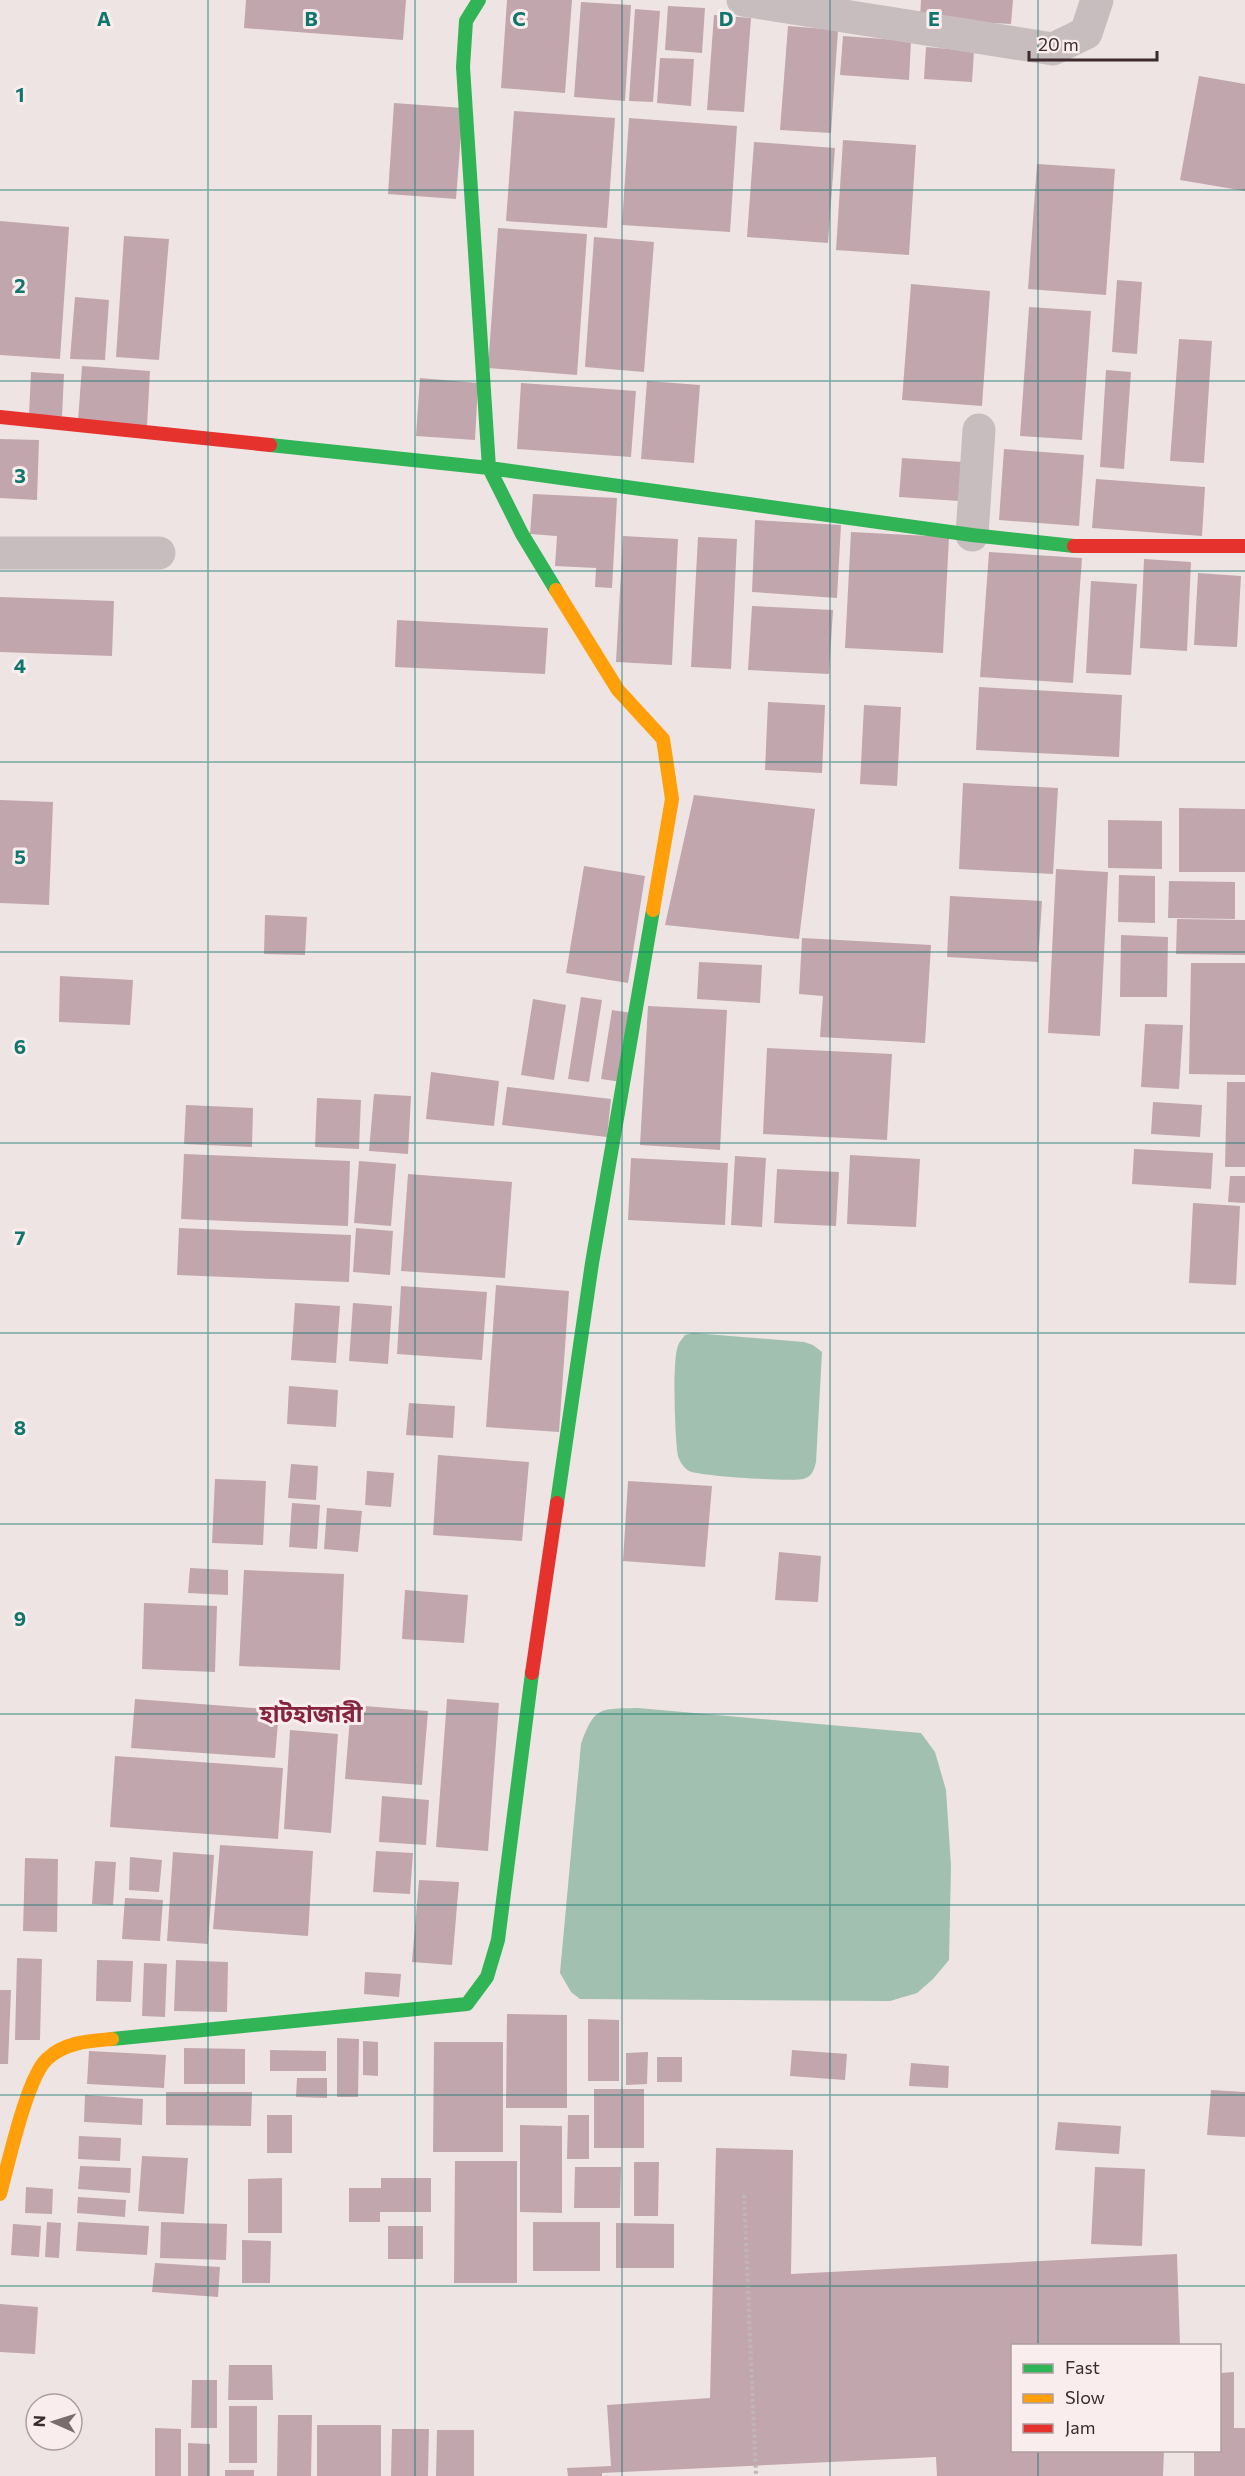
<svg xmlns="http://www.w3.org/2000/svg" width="1245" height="2476" viewBox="0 0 1245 2476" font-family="Commissioner,'Noto Sans Bengali',sans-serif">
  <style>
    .water { fill: #a1c0af }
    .building { fill: #c2a6ad }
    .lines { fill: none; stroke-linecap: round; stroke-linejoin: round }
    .path { stroke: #c1b5b6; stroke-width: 4; stroke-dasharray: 3 3; stroke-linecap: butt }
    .street { stroke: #c8bdbe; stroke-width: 33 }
    .fast { stroke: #30b455; stroke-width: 14 }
    .slow { stroke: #ff9f0a; stroke-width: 14 }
    .jam { stroke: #e5322d; stroke-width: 14 }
    .grid { fill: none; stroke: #0f766e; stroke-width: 1.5; stroke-opacity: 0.55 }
    .labels { text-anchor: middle; stroke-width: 6; stroke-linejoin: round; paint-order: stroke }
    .district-label { font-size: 24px; font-weight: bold; fill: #872541; stroke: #faeded }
    .grid-label { font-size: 20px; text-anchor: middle; font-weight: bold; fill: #0f766e; stroke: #faeded; stroke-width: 6; stroke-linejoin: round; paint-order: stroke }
  </style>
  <rect width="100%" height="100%" fill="#efe4e4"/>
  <!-- water -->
  <path class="water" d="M693,1333L804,1342L813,1345L822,1352L816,1462C814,1470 812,1477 803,1479C792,1482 697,1476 689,1471C683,1467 680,1462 678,1456C675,1442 672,1358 678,1346C679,1342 683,1338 685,1335Z
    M638,1708L921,1733L935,1752L946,1790L951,1866L949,1960L933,1979L917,1993L890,2001L580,1999L571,1992L560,1973L581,1744C595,1706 599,1709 638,1708Z"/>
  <!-- building -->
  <path class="building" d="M246,0H406L403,40L244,28Z
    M507,0H572L565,93L501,88Z
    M921,0H1013L1011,24L920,19Z
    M581,2L631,5L625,101L574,97Z
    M668,6L705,8L702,53L665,50Z
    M635,9L660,11L653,102L629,101Z
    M714,15L751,18L744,112L707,110Z
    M788,26L838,30L831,133L780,130Z
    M843,36L911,41L909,80L840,75Z
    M926,47L974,51L972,82L924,79Z
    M660,58L694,59L691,106L657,103Z
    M1199,76L1245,84V191L1180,180Z
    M394,103L463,108L456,199L388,194Z
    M514,111L615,118L607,228L506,221Z
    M629,118L737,126L730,232L622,225Z
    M843,140L916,145L909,255L836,250Z
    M754,142L835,148L828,243L747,237Z
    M1037,164L1115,169L1106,295L1028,289Z
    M0,221L69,227L60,359L0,355Z
    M498,228L587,234L577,375L488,368Z
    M124,236L169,239L159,360L116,357Z
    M594,237L654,242L644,372L585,367Z
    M1117,280L1142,282L1137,354L1112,352Z
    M911,284L990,291L982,406L902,400Z
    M75,297L109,300L105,360L70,359Z
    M1029,307L1091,311L1082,440L1020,436Z
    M1179,339L1212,341L1204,463L1170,461Z
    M82,366L150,371L147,426L78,421Z
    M1106,370L1131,372L1124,469L1100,467Z
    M31,372L64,374L62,416L29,415Z
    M420,378L478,383L475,440L416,436Z
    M647,381L700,385L694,463L641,459Z
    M521,383L636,391L631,457L517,449Z
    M0,439L39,440L37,500L0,498Z
    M1004,449L1084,455L1079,526L999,520Z
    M902,458L962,462L959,501L899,497Z
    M1096,479L1205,487L1202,536L1092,528Z
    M533,494L617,498L612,588L595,587L596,568L555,566L557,536L530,534Z
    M755,520L841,525L837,598L752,592Z
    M851,532L949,537L943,653L845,648Z
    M623,536L678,539L672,665L616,662Z
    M698,537L737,539L731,669L691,667Z
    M989,552L1082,558L1073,683L980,677Z
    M1144,559L1191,562L1187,651L1140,648Z
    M1198,573L1241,576L1237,647L1194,645Z
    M1091,581L1137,584L1131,675L1086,673Z
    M0,597L114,601L112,656L0,652Z
    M752,606L833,610L829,674L748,670Z
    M397,620L548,628L545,674L395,667Z
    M979,687L1122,695L1119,757L976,750Z
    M768,702L825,705L822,773L765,770Z
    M864,705L901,707L897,786L860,784Z
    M963,783L1058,788L1053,874L959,869Z
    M694,795L815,809L799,939L665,925Z
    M0,800L53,802L49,905L0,903Z
    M1179,808L1245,809V872H1179Z
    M1108,820L1162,821V869L1108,868Z
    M584,866L645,876L628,983L566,973Z
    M1056,869L1108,872L1100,1036L1048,1033Z
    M1119,875L1155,876V923L1118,922Z
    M1169,881L1235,882V919L1168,918Z
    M950,896L1042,901L1038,962L947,957Z
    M265,915L307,917L305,955L264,954Z
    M1177,919L1245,920V955L1176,954Z
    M1121,935L1168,937L1167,997H1120Z
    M802,938L931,945L925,1043L820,1037L823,996L799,994Z
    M699,962L762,965L760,1003L697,999Z
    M1191,963H1245V1075L1189,1074Z
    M60,976L133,980L130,1025L59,1022Z
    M581,997L602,1000L589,1082L568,1079Z
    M533,999L566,1005L554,1080L521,1075Z
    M648,1006L727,1010L720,1150L640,1145Z
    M612,1010L632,1013L621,1082L601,1079Z
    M1145,1024L1183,1025L1179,1089L1141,1087Z
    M767,1048L892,1054L887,1140L763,1134Z
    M431,1072L499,1081L494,1126L426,1119Z
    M1227,1082H1245V1167H1225Z
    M507,1087L611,1099L607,1137L502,1125Z
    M374,1094L411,1096L408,1154L369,1151Z
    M317,1098L361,1100L359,1149L315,1147Z
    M1153,1102L1202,1105L1200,1137L1151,1134Z
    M186,1105L253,1108L252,1147L184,1144Z
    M1134,1149L1213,1153L1211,1189L1132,1184Z
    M184,1154L350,1161L348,1226L181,1219Z
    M850,1155L920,1159L916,1227L847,1224Z
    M735,1156L766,1158L762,1227L731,1225Z
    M631,1158L728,1163L725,1225L628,1220Z
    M359,1161L396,1164L391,1226L354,1223Z
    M777,1169L839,1172L836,1226L774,1223Z
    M408,1174L512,1182L505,1278L401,1271Z
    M1230,1176H1245V1203L1228,1202Z
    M1193,1203L1240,1206L1236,1285L1189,1283Z
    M179,1228L351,1235L349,1282L177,1275Z
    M356,1228L393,1231L390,1275L353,1272Z
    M496,1285L569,1291L559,1432L486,1427Z
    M401,1286L487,1292L482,1360L397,1354Z
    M295,1303L340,1306L336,1363L291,1360Z
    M353,1303L392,1306L388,1364L349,1361Z
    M289,1386L338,1390L336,1427L287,1424Z
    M409,1403L455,1406L453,1438L406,1435Z
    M438,1455L529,1462L522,1541L433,1535Z
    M291,1464L318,1466L316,1500L288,1498Z
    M367,1471L394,1473L391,1507L365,1505Z
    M215,1479L266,1481L263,1545L212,1543Z
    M628,1481L712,1486L705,1567L623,1561Z
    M292,1503L320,1505L317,1549L289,1547Z
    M327,1508L362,1511L358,1552L324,1549Z
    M779,1552L821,1556L818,1602L775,1600Z
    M190,1568L228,1570V1595L188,1593Z
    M244,1570L344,1574L340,1670L239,1666Z
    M405,1590L468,1595L464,1643L402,1639Z
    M144,1603L217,1606L215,1672L142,1669Z
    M135,1699L279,1710L275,1758L131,1748Z
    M447,1699L499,1703L488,1851L436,1847Z
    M351,1705L428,1711L422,1785L345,1779Z
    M290,1730L338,1734L331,1833L284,1829Z
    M115,1756L283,1768L278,1839L110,1827Z
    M382,1796L429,1800L426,1845L379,1842Z
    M220,1845L313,1851L308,1936L213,1929Z
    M376,1851L413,1853L410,1894L373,1892Z
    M173,1852L214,1855L208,1944L167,1941Z
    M130,1857L162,1860L159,1892L129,1890Z
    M25,1858L58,1859L57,1932L23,1931Z
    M95,1861L116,1862L113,1905L92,1904Z
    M419,1880L459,1882L452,1965L412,1962Z
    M125,1898L163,1900L160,1941L122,1939Z
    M17,1958L42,1959L40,2040H15Z
    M97,1960L133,1961L131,2002L96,2001Z
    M176,1960L228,1962L227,2012L174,2011Z
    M144,1963L167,1964L165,2017L142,2016Z
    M365,1972L401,1974L399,1997L364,1994Z
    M0,1990H11L8,2064H0Z
    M507,2014L567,2015V2108H506Z
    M588,2019L619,2020V2081H588Z
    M337,2038L359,2039L358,2097H337Z
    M363,2041L378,2042V2076L363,2075Z
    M434,2042H503V2152H433Z
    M184,2048L245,2049V2084H184Z
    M270,2050L326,2051V2071H270Z
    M792,2050L847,2054L845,2080L790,2076Z
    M89,2051L166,2055L164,2088L87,2084Z
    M648,2052L647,2084L626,2085V2053Z
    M657,2057H682V2082H657Z
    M911,2063L949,2066L948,2088L909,2086Z
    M297,2078H327V2098L296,2097Z
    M594,2089H644V2148H594Z
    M1211,2090L1245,2092V2137L1207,2135Z
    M166,2092H252L251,2126L166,2125Z
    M85,2095L143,2099L142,2125L84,2122Z
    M267,2115H292V2153H267Z
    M568,2115H589V2159H567Z
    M1058,2122L1121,2126L1119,2154L1055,2150Z
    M520,2125L562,2126V2213L520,2212Z
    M79,2136L121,2138L120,2161L78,2159Z
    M716,2148L793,2150L791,2274L1177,2254L1180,2346H1012V2450H1164L1163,2476H937L936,2457L602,2473V2476H568L567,2468L611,2466L607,2405L710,2398Z
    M142,2156L188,2158L184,2214L138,2211Z
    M455,2161H517V2283H454Z
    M634,2162H659L658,2216H634Z
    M80,2166L131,2168L130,2193L78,2189Z
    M575,2167H621L620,2208H574Z
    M1095,2167L1145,2169L1142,2246L1091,2244Z
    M282,2178V2233H248V2179Z
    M381,2178H431V2212H380V2222H349V2188H381Z
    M26,2187L53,2189L52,2214L25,2213Z
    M78,2197L126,2200L125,2217L77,2213Z
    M47,2222L61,2223L59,2258L45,2257Z
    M78,2222L149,2226L147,2255L76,2251Z
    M161,2222L227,2224L226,2260L160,2258Z
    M533,2222H600V2271H533Z
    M616,2223L674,2224V2268H616Z
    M13,2224L41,2226L39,2257L11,2255Z
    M388,2226H423V2259H388Z
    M242,2240L271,2241L270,2283H242Z
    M155,2263L220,2267L218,2297L152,2292Z
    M0,2304L38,2307L35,2354L0,2352Z
    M229,2365H272L273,2400H228Z
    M1234,2372V2428H1245V2476H1194V2450H1220V2373Z
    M192,2380H217V2428H191Z
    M229,2406H257V2463H229Z
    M278,2415H312L311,2476H277Z
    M317,2425H381V2476H317Z
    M155,2428L181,2429V2476H155Z
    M392,2429H429L428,2476H391Z
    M437,2430H474V2476H436Z
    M188,2443L210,2444V2476H188Z
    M225,2470H254V2476H225Z"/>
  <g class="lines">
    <!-- path -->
    <path class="path" d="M744,2195L756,2476"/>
    <!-- street -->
    <path class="street" d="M743,0L1053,49L1086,33L1097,0
      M972,535L979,430
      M0,553H159"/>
    <!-- fast -->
    <path class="fast" d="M479,0L466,21L463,67L489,468L522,534L556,590
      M270,445L489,468L972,535L1074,546
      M557,1503L592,1263L653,910
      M112,2039L467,2004L487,1977L498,1940L532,1673"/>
    <!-- slow -->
    <path class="slow" d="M556,590L618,690L663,739L672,799L653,910
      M0,2194C8,2165 27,2077 47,2059C65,2042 89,2041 112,2039"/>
    <!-- jam -->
    <path class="jam" d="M0,417L270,445
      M1074,546H1245
      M532,1673L557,1503"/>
  </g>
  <!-- grid -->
  <path class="grid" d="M208,0V2476M415,0V2476M622,0V2476M830,0V2476M1038,0V2346M0,190H1245M0,381H1245M0,571H1245M0,762H1245M0,952H1245M0,1143H1245M0,1333H1245M0,1524H1245M0,1714H1245M0,1905H1245M0,2095H1245M0,2286H1245M1038,2450V2476"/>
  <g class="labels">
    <!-- district labels -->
    <g class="district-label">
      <text x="311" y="1722">হাটহাজারী</text>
    </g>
  </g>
  <g class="grid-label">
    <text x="104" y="26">A</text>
    <text x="311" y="26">B</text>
    <text x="519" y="26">C</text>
    <text x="726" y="26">D</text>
    <text x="934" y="26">E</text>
    <text x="20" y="102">1</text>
    <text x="20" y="293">2</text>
    <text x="20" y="483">3</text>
    <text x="20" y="673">4</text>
    <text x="20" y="864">5</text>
    <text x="20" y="1054">6</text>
    <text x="20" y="1245">7</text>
    <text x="20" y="1435">8</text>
    <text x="20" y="1626">9</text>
  </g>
  <!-- legend -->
  <rect x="1011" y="2344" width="210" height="108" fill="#faeded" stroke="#ad9fa1" stroke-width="1.5"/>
  <rect x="1023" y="2364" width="30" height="9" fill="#30b455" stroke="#ad9fa1" stroke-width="1.5"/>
  <text x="1065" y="2374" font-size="18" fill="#392b2e">Fast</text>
  <rect x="1023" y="2394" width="30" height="9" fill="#ff9f0a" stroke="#ad9fa1" stroke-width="1.5"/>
  <text x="1065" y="2404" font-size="18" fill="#392b2e">Slow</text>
  <rect x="1023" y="2424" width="30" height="9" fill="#e5322d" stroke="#ad9fa1" stroke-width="1.5"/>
  <text x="1065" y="2434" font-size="18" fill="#392b2e">Jam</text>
  <!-- north arrow -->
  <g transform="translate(54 2422) rotate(273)"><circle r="28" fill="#faeded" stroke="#ad9fa1" stroke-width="1.5"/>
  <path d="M0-4.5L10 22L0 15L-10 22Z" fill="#796c6e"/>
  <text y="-9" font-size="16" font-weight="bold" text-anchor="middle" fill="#392b2e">N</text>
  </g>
  <!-- scale -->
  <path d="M1029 51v9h128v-9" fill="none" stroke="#392b2e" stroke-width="3"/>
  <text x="1038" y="51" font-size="18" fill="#392b2e" stroke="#faeded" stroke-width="4.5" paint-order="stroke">20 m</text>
</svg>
